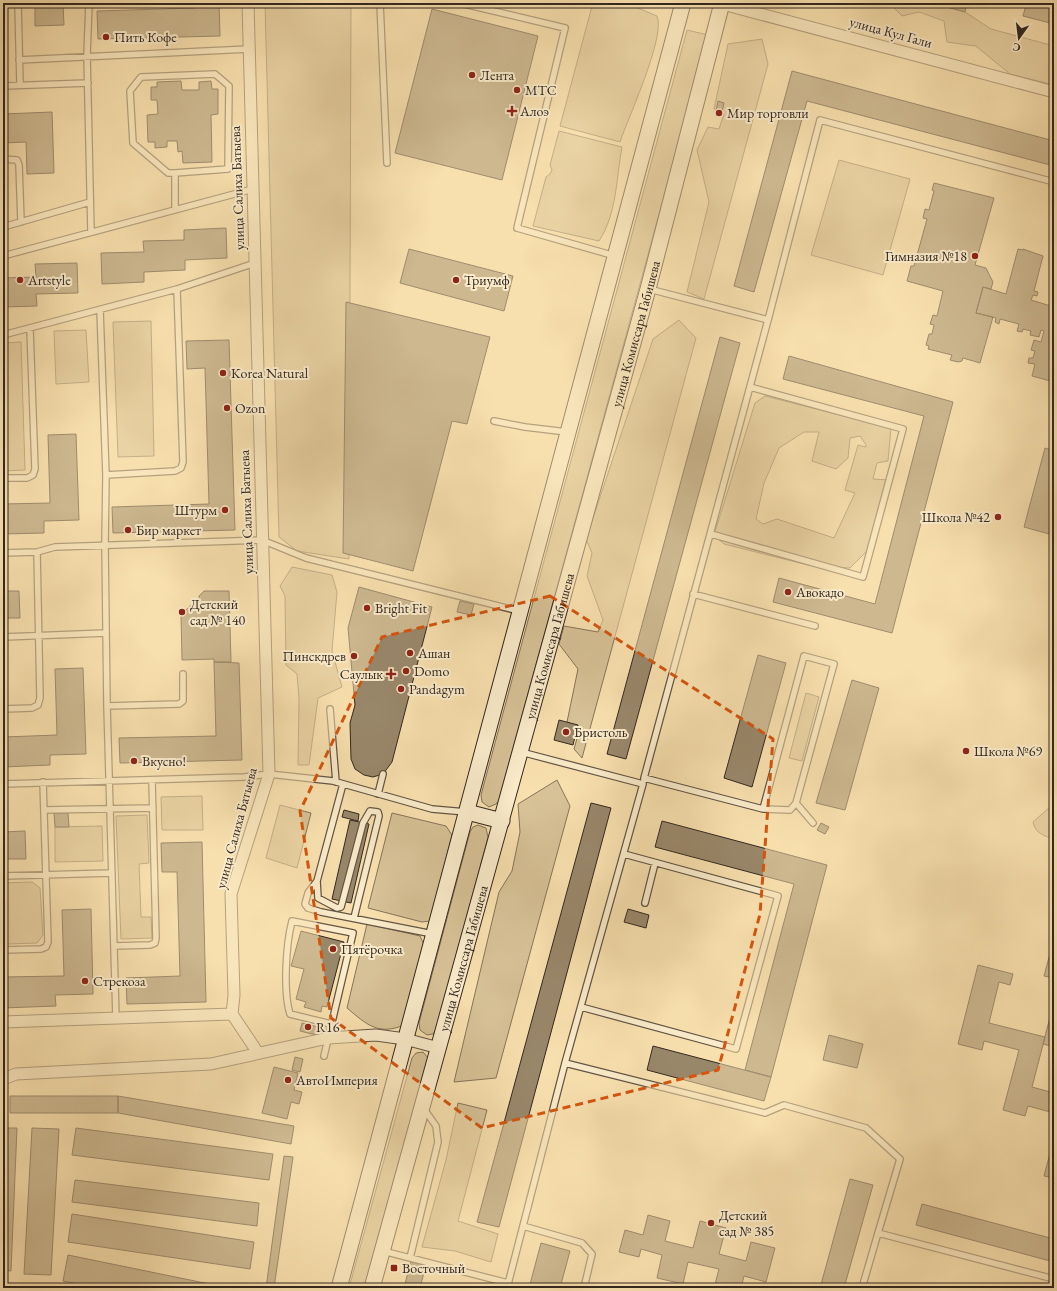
<svg xmlns="http://www.w3.org/2000/svg" width="1057" height="1291" viewBox="0 0 1057 1291" font-family="'EB Garamond',serif">
  <style>
    .green { fill: #d7c196; stroke: #85745b; fill-rule: evenodd }
    .building { fill: #99876a; stroke: #332720 }
    .lines { fill: none; stroke-linecap: round; stroke-linejoin: round }
    .lane-casing { stroke: #645544; stroke-width: 8 }
    .street-casing { stroke: #645544; stroke-width: 13 }
    .secondary-casing { stroke: #332720; stroke-width: 17 }
    .lane { stroke: #faebca; stroke-width: 5.5 }
    .street { stroke: #faebca; stroke-width: 11 }
    .secondary { stroke: #faebca; stroke-width: 15 }
    .marked { fill: none; stroke: #d6540e; stroke-width: 3; stroke-dasharray: 8 5; stroke-linejoin: round }
    .poi-dot { fill: #8f2418; stroke: #faebca; stroke-width: 1.5 }
    .labels { text-anchor: middle; stroke-width: 4; stroke-linejoin: round; paint-order: stroke }
    .street-label { font-size: 14px; fill: #332720; stroke: #faebca }
    .poi-label { font-size: 14px; fill: #332720; stroke: #faebca; text-anchor: start }
  </style>
  <rect width="100%" height="100%" fill="#f8e0ae"/>
  <filter id="stains"><feTurbulence type="fractalNoise" baseFrequency=".005" numOctaves="4"/><feColorMatrix values="0 0 0 0 .2 0 0 0 0 .09 0 0 0 0 .02 0 0 0 .5 -.17"/></filter>
  <radialGradient id="worn" r=".72"><stop offset=".6" stop-color="#630" stop-opacity="0"/><stop offset="1" stop-color="#630" stop-opacity=".3"/></radialGradient>
  <!-- green -->
  <path class="green" d="M265,3H351L349,559L297,551L279,537Z
    M583,3H626L657,16C666,36 628,118 620,142L560,126L592,6Z
    M889,3H933L965,12L991,29L1054,46V85L1010,74L976,46L947,42L944,21L919,12L902,16Z
    M687,30L708,35L499,800L496,804L489,807L482,802L481,795Z
    M762,39L768,64L704,299L687,292L709,202L697,150L708,127L719,129L724,114L714,109L728,44Z
    M559,131L622,147C616,180 617,213 599,241L533,226L546,177L550,174L552,170L550,165Z
    M839,160L910,179L883,275L811,255Z
    M679,320L696,338L582,758L574,749L580,728L567,722L578,669L559,644L564,626L598,632L603,620L587,576L592,553L586,539L653,339Z
    M151,321L154,456L118,457L113,322Z
    M86,330L89,382L56,384L54,331Z
    M21,342L25,470L3,471V343Z
    M765,396L891,428L888,461L877,463L873,479L889,480L869,549L850,568L808,565L724,544L714,535L755,403ZM804,432H819L812,461L836,469L848,458L850,438L860,436L866,445V447L858,445L845,490L855,493L834,538L777,519L763,524L756,519L764,483L779,448Z
    M292,567L332,575L337,592L332,651L342,687L318,698L309,765H298L299,699L297,674L286,665L285,596L280,586Z
    M806,693L819,697L802,761L789,758Z
    M557,780L570,806L496,1078L454,1082L499,892L512,871L520,832L518,804Z
    M202,796L203,830H162L161,797Z
    M280,805L311,813L297,868L266,858Z
    M1051,806H1054V839C1044,836 1035,833 1033,822Z
    M392,813L446,826L452,835L430,921L422,922L368,908Z
    M147,815L149,863L139,864L141,917H151L152,938L121,939L116,816Z
    M478,825L486,828L488,837L437,1028L433,1034L427,1035L420,1030L419,1023L470,832L473,827Z
    M102,826L103,861L55,862V827Z
    M32,882L40,888L43,935L37,943L8,944L3,940V883Z
    M367,924L420,936L425,947L404,1025C378,1036 366,1024 347,1008Z
    M423,1052L429,1059L368,1288H349L412,1058L416,1053Z
    M458,1103L487,1110L458,1221L498,1234L491,1262L455,1251L422,1247L446,1160Z"/>
  <!-- building -->
  <path class="building" d="M35,3H63L64,25L35,26Z
    M194,3H219L220,36L98,39L97,11L194,8Z
    M933,3H967L965,12Z
    M1019,3H1054V24L1023,16L1026,5Z
    M432,9L538,36L502,180L395,153Z
    M792,71L1054,141V166L807,101L754,292L734,286Z
    M181,81L182,90H199V82L211,81L212,89H218V114L211,115L212,162L183,163L182,151L178,152L177,141H167V147L155,148V142H148L147,115L158,114L157,100H151V87H157V82Z
    M718,101L724,103L722,112L716,111Z
    M52,112L54,173L27,174L26,142L3,143V114Z
    M934,183L994,198L975,265L986,268L993,282L991,289L983,287L976,313L993,317L980,363L963,358L962,361L958,362L950,360L952,355L928,349L929,346L926,345L929,334H932L934,325L930,324L933,315L937,316L943,291L907,281L911,266H914L927,219L923,218L925,209L929,210L934,191L932,190Z
    M226,228L227,258L185,260V270L144,272V282L102,284L101,253L144,252L143,241L184,240V230Z
    M409,249L513,276L504,311L400,283Z
    M1018,249L1023,250V249L1043,256L1034,291L1038,292L1037,296L1033,295L1031,300L1054,307V382L1032,376L1035,364L1028,363L1029,358H1033L1035,351L1031,350L1034,340L1041,342L1044,331L1041,330L1039,337L1030,335L1031,331L1023,329L1022,332L1017,331L1019,324L1000,319L999,324L995,322L996,318L976,313L983,287L1006,294Z
    M77,263L78,293L36,294L37,306L3,307V278L36,277L35,264Z
    M346,302L490,337L467,424L452,421L413,571L343,553Z
    M720,337L740,343L626,759L607,754Z
    M229,340L235,530L113,533L112,507L209,504L205,368L187,369L186,341Z
    M789,356L953,402L892,633L773,602L779,578L875,604L924,416L783,379Z
    M76,434L79,520L44,521V533L3,534V504L50,503L48,435Z
    M1045,448L1054,451V526H1051L1049,534L1024,527Z
    M359,587L432,607L392,762L383,774L373,777L364,775L355,769L351,759L350,723L355,705L348,628Z
    M3,591H19L20,618H3Z
    M204,591H229L231,662H214V659L182,660L181,615L191,605H200L199,596Z
    M460,601L474,604L471,615L457,612Z
    M758,655L786,663L752,787L724,778Z
    M214,662L239,663L242,760L120,763L119,738L216,736Z
    M83,668L86,754L50,755V765L3,767V737L57,735L55,669Z
    M852,680L879,688L845,810L816,803Z
    M559,720L578,725L573,745L554,740Z
    M591,803L611,808L499,1227L477,1222Z
    M344,810L359,814L358,821L342,817Z
    M54,813H68L69,827H55Z
    M350,820L369,824L351,903L332,899Z
    M662,821L827,865L771,1077L745,1070L794,884L655,847Z
    M821,823L829,827L825,834L817,830Z
    M25,831L26,859H3V832Z
    M202,842L206,1002L127,1004L126,978L180,976L177,872H162L161,843Z
    M91,909L93,994L55,995L56,1006L3,1008V977L64,976L62,910Z
    M628,909L649,915L646,928L624,922Z
    M301,931L344,942L327,1007L322,1006L321,1012L304,1007L306,1002L296,999L304,969L291,966Z
    M1052,946L1054,947V978L1044,976Z
    M978,965L1013,974L1010,985L999,982L989,1023L1045,1037L1032,1087L1054,1093V1113L1028,1106L1025,1116L1003,1110L1019,1050L984,1041L982,1050L958,1044Z
    M1054,1002V1047L1043,1044Z
    M302,1023L318,1027L316,1035L300,1031Z
    M829,1035L863,1044L857,1068L823,1060Z
    M653,1046L771,1077L764,1101L647,1070Z
    M295,1057L303,1059L300,1072L292,1070Z
    M274,1067L298,1073L294,1090L302,1092L299,1104L291,1102L287,1119L262,1113Z
    M10,1096H118V1113H10Z
    M118,1096L294,1126L291,1144L118,1113Z
    M3,1128H17L11,1271L3,1270Z
    M32,1128L59,1129L51,1275L24,1274Z
    M76,1128L273,1154L269,1180L72,1155Z
    M1054,1138V1178L1044,1176Z
    M284,1156L293,1157L274,1288H266Z
    M850,1179L873,1185L844,1288H820Z
    M75,1180L259,1203L257,1226L72,1202Z
    M922,1204L1054,1239V1262L916,1225Z
    M72,1214L254,1242L250,1269L68,1242Z
    M648,1215L670,1221L665,1241L693,1248L700,1221L726,1228L719,1254L746,1261L751,1242L775,1248L766,1282L744,1276L741,1288H714L719,1269L688,1262L683,1284L657,1278L662,1255L641,1249L639,1257L619,1252L625,1230L643,1235Z
    M541,1243L570,1251L560,1288H529Z
    M68,1255L229,1288H98L63,1281Z
    M411,1261L426,1265L420,1288H404Z"/>
  <g class="lines">
    <defs>
      <path id="lane" d="M18,3L20,85
        M89,3L87,55L91,232
        M380,3L387,163
        M460,3L565,28L517,228L615,256
        M19,60L249,49
        M3,86L88,83
        M3,159L17,160L19,165L21,222
        M175,209V173H168L133,143L130,91L141,77L215,74L229,86L228,169L175,173
        M3,227L90,202
        M3,256L253,189
        M100,310L106,475L105,545L107,706L116,1018
        M768,320L820,120L1054,182
        M3,335L177,289L255,263
        M494,421L525,427L567,432
        M106,475L175,471L181,468L183,462L177,289
        M3,478H27L33,475L35,469L30,329
        M711,534L863,577L903,429L750,387
        M3,553L37,552L55,547L262,540L306,558L519,611
        M693,594L815,626
        M3,637L106,633
        M107,706L179,704L183,701V674
        M3,709L32,708L38,705L40,698L37,552
        M330,709L336,782
        M644,778L768,320L649,289
        M644,780V778L763,809L804,656L834,664L796,803L790,810L763,809
        M3,784L244,777L269,774L333,781L432,809L466,812
        M343,784L317,881L318,898L337,908L341,907L363,823L370,811L378,812L379,816L354,918
        M378,794L383,774
        M796,803L813,823
        M44,810L153,808
        M3,876L112,873
        M317,881L308,893L305,904L308,908L321,912L433,934
        M645,903L655,863
        M114,946L150,945L155,943L156,938L152,780
        M3,950L41,949L46,947L48,942L43,782
        M581,1007L736,1049L778,896L624,854
        M324,1056L353,933L292,921C286,944 283,992 290,1014L331,1024
        M565,1063L765,1113L784,1105L866,1128L900,1159L878,1233
        M523,1226L582,1243L592,1254L584,1288
        M383,1251L508,1283
        M410,1258L438,1142L436,1126L424,1109
        M507,1288L565,1063L643,784L521,752
        M862,1288L878,1233L1054,1279"/>
      <path id="street" d="M248,3L269,774L231,894L234,995L232,1014L258,1053
        M719,3L1054,92
        M3,1022L232,1014
        M3,1079L16,1074L211,1064L328,1038L376,1035L405,1039L439,1048"/>
      <g id="secondary">
        <path d="M467,812L502,821"/>
        <path d="M339,1288L683,3"/>
        <path id="s1" d="M372,1288L648,289L722,3"/>
      </g>
    </defs>
    <!-- lane casing -->
    <use href="#lane" class="lane-casing"/>
    <!-- street casing -->
    <use href="#street" class="street-casing"/>
    <!-- secondary casing -->
    <use href="#secondary" class="secondary-casing"/>
    <!-- lane -->
    <use href="#lane" class="lane"/>
    <!-- street -->
    <use href="#street" class="street"/>
    <!-- secondary -->
    <use href="#secondary" class="secondary"/>
  </g>
  <!-- marked area -->
  <path d="M0 0H1057V1291H0ZM550,596L773,739L760,914L718,1070L482,1128L331,1018L300,811L382,637Z" fill="#f8e0ae" fill-opacity=".55" fill-rule="evenodd"/>
  <path class="marked" d="M550,596L773,739L760,914L718,1070L482,1128L331,1018L300,811L382,637Z"/>
  <!-- markers -->
  <g class="poi-dot">
    <circle cx="106" cy="37" r="4"/>
    <circle cx="472" cy="75" r="4"/>
    <circle cx="517" cy="90" r="4"/>
    <path d="M510 105h4v4h4v4h-4v4h-4v-4h-4v-4h4z"/>
    <circle cx="719" cy="113" r="4"/>
    <circle cx="975" cy="256" r="4"/>
    <circle cx="20" cy="280" r="4"/>
    <circle cx="456" cy="280" r="4"/>
    <circle cx="223" cy="373" r="4"/>
    <circle cx="227" cy="408" r="4"/>
    <circle cx="225" cy="510" r="4"/>
    <circle cx="998" cy="517" r="4"/>
    <circle cx="128" cy="530" r="4"/>
    <circle cx="788" cy="592" r="4"/>
    <circle cx="367" cy="608" r="4"/>
    <circle cx="182" cy="612" r="4"/>
    <circle cx="410" cy="653" r="4"/>
    <circle cx="354" cy="656" r="4"/>
    <circle cx="406" cy="671" r="4"/>
    <path d="M389 668h4v4h4v4h-4v4h-4v-4h-4v-4h4z"/>
    <circle cx="401" cy="689" r="4"/>
    <circle cx="566" cy="732" r="4"/>
    <circle cx="966" cy="751" r="4"/>
    <circle cx="134" cy="761" r="4"/>
    <circle cx="333" cy="949" r="4"/>
    <circle cx="85" cy="981" r="4"/>
    <circle cx="308" cy="1027" r="4"/>
    <circle cx="288" cy="1080" r="4"/>
    <circle cx="711" cy="1223" r="4"/>
    <rect x="390" y="1264" width="8" height="8" rx="2"/>
  </g>
  <g class="labels">
    <!-- street labels -->
    <g class="street-label">
      <text transform="translate(891 32) rotate(15)" y="5">улица Кул Гали</text>
      <text transform="translate(237 188) rotate(-92)" y="5">улица Салиха Батыева</text>
      <text dy="5" stroke="none"><textPath href="#s1" startOffset="990">улица Комиссара Габишева</textPath></text>
      <text transform="translate(246 512) rotate(-92)" y="5">улица Салиха Батыева</text>
      <text dy="5" stroke="none"><textPath href="#s1" startOffset="666">улица Комиссара Габишева</textPath></text>
      <text transform="translate(236 828) rotate(-75)" y="5">улица Салиха Батыева</text>
      <text dy="5" stroke="none"><textPath href="#s1" startOffset="342">улица Комиссара Габишева</textPath></text>
    </g>
    <!-- poi labels -->
    <g class="poi-label">
      <text x="114" y="42">Пить Кофе</text>
      <text x="480" y="80">Лента</text>
      <text x="525" y="95">МТС</text>
      <text x="520" y="116">Алоэ</text>
      <text x="727" y="118">Мир торговли</text>
      <text x="967" y="261" text-anchor="end">Гимназия №18</text>
      <text x="28" y="285">Artstyle</text>
      <text x="464" y="285">Триумф</text>
      <text x="231" y="378">Korea Natural</text>
      <text x="235" y="413">Ozon</text>
      <text x="217" y="515" text-anchor="end">Штурм</text>
      <text x="990" y="522" text-anchor="end">Школа №42</text>
      <text x="136" y="535">Бир маркет</text>
      <text x="796" y="597">Авокадо</text>
      <text x="190" y="609">Детский<tspan x="190" dy="16">сад № 140</tspan></text>
      <text x="375" y="613">Bright Fit</text>
      <text x="418" y="658">Ашан</text>
      <text x="346" y="661" text-anchor="end">Пинскдрев</text>
      <text x="414" y="676">Domo</text>
      <text x="383" y="679" text-anchor="end">Саулык</text>
      <text x="409" y="694">Pandagym</text>
      <text x="574" y="737">Бристоль</text>
      <text x="974" y="756">Школа №69</text>
      <text x="142" y="766">Вкусно!</text>
      <text x="341" y="954">Пятёрочка</text>
      <text x="93" y="986">Стрекоза</text>
      <text x="316" y="1032">R16</text>
      <text x="296" y="1085">АвтоИмперия</text>
      <text x="719" y="1220">Детский<tspan x="719" dy="16">сад № 385</tspan></text>
      <text x="402" y="1273">Восточный</text>
    </g>
  </g>
  <!-- margin -->
  <rect width="1057" height="1291" fill="none" stroke="#f8e0ae" stroke-width="16"/>
  <rect x="4" y="4" width="1049" height="1283" fill="none" stroke="#332720" stroke-width="2"/>
  <rect x="8" y="8" width="1041" height="1275" fill="none" stroke="#332720"/>
  <!-- north arrow -->
  <g transform="translate(1019 38) rotate(194)" stroke="#faebca" stroke-width="3" paint-order="stroke">
  <path d="M0-3L7 15L0 10L-7 15Z" fill="#332720"/>
  <text y="-6" font-size="11" font-weight="bold" text-anchor="middle" fill="#332720">С</text>
  </g>
  <rect width="100%" height="100%" filter="url(#stains)"/>
  <rect width="100%" height="100%" fill="url(#worn)"/>
</svg>
